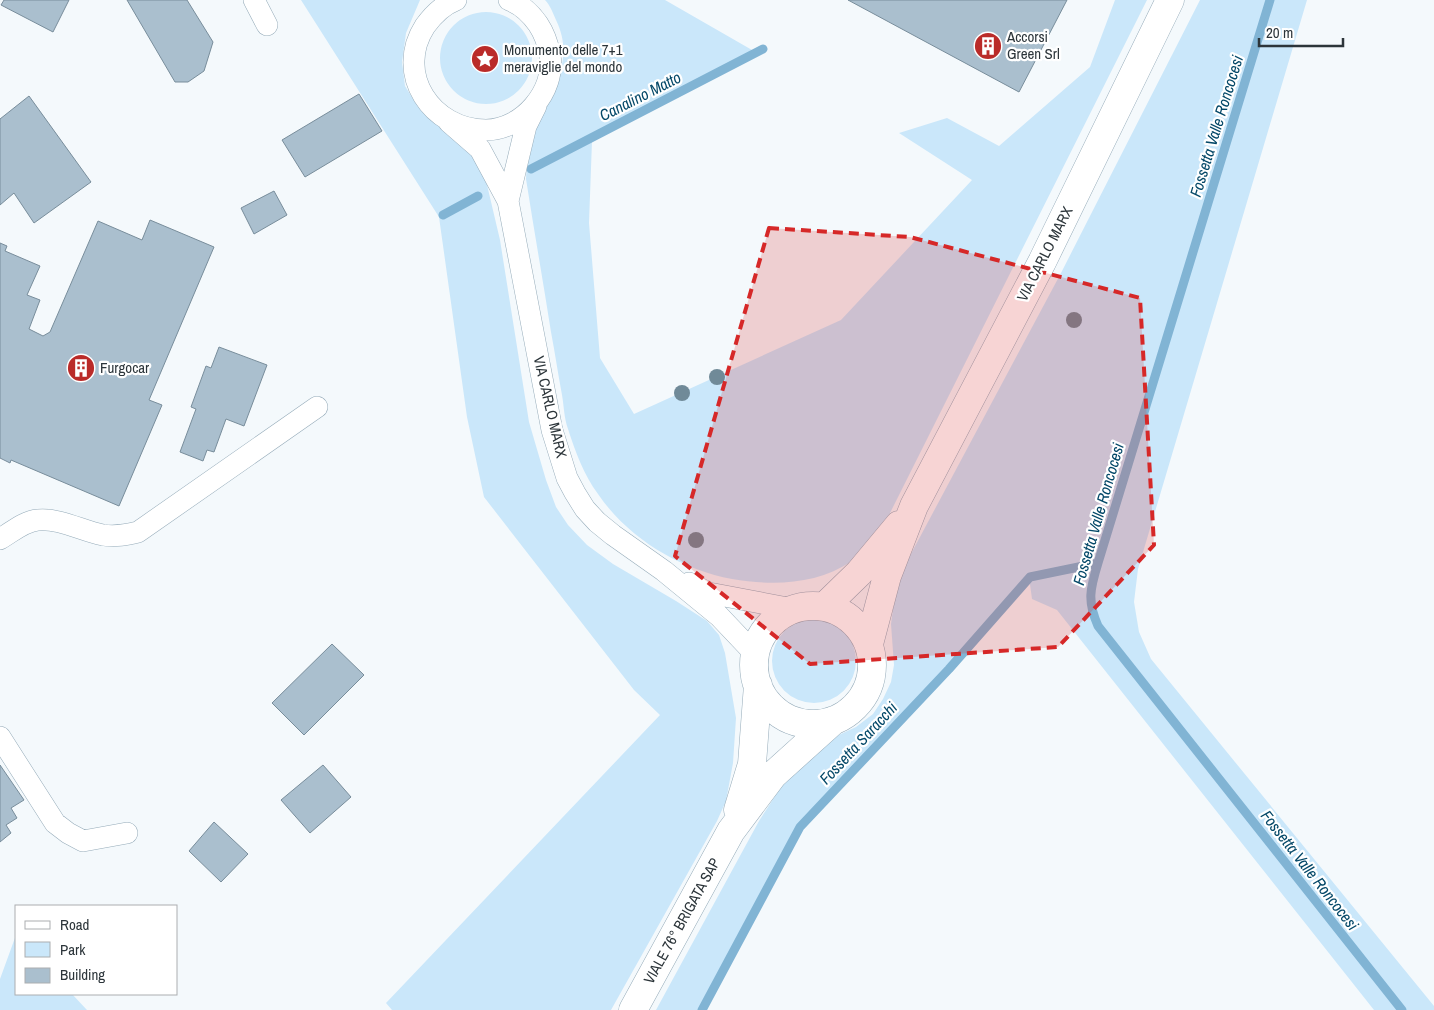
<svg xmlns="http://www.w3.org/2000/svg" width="1434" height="1010" viewBox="0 0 1434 1010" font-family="'Archivo Narrow',sans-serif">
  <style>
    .green { fill: #cae7fa }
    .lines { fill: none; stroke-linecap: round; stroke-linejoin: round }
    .stream { stroke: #81b4d4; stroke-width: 9 }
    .building { fill: #aabfce; stroke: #788d9b }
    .minor-casing { stroke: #95abb9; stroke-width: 22 }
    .tertiary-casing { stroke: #95abb9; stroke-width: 29 }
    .minor { stroke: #fff; stroke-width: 21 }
    .tertiary { stroke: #fff; stroke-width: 28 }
    .tree { fill: #708a98 }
    .marked { fill: #d62828; fill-opacity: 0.2; stroke: #d62828; stroke-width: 4; stroke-dasharray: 10 6; stroke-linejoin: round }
    .labels { text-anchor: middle; stroke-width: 4.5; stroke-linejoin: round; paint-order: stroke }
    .poi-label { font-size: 15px; fill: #2c353a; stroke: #fff; text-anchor: start }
    .street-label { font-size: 15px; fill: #2c353a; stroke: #fff }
    .water-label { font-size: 16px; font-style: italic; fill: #044868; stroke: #fff }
  </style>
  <rect width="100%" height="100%" fill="#f4f9fc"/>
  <!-- green -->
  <path class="green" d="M301,0H420L406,33L402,62L405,86L418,107L460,139L484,172L500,240L529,422L546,480L556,507L568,525L587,545L613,564L676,601L707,621L719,635L725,653L736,718L733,763L726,801L717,821L611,1010H392L386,1003L660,715L634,690L484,497L467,417L439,217Z
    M545,0H665L759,54L592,141L589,223L600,358L634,414L841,320L972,180L899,133L947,118L999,146L1090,67L1115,0H1147L877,539C869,546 861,555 852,561C816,585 773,586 732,579C679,569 628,538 598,494C584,475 575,451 568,429C564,418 564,406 562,395C558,374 555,353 551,332C543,281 534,230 526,179C527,161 529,143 536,126C551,90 576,61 556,20C553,13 550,5 545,0Z
    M1200,0H1307L1138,569L1134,602L1139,632L1151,659L1434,1006V1010H1374L1057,610L1032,599L1029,577L949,669L800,827L702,1010H656L759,821L781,787L807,758L830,739L856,727L873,714L883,699L891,682L894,665L891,624L897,580L1061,273Z
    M440 58a46 46 0 1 1 92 0a46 46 0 1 1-92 0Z
    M772 661a42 42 0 1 1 84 0a42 42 0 1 1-84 0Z
    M16,935V994H72L87,1010H0V979Z"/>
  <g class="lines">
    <!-- stream -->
    <path class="stream" d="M1270,0L1098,563C1090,589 1087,601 1098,626L1402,1010
      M531,169L763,49
      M443,215L478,196
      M702,1010L800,827L949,669L1030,577L1098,563"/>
  </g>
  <!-- building -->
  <path class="building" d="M4,0H69L53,32L1,5Z
    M127,0H187L213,42L204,71L188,82H175Z
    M848,0H1067L1019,92Z
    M359,94L382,131L305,177L282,140Z
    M29,96L91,182L34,223L14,193L0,205V119Z
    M274,191L287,215L254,234L241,208Z
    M150,220L214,247L149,400L162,405L119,506L11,460L10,463L0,458V243L7,246L5,251L40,266L27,295L40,300L29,329L43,336L50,332L98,221L142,240Z
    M219,347L267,365L244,426L226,419L214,452L207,450L203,461L180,452L196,409L191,407L206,366L211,368Z
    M332,644L364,675L304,735L272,703Z
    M0,765L24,800L11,808L17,818L6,825L11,833L0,842Z
    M323,765L351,797L310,833L281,800Z
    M214,822L248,854L221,882L189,851Z"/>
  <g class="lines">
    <defs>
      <path id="minor" d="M254,0L267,25
        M456,0C443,5 433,15 425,26C394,74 432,130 486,130C522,130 556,91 550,55C548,44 544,33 538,24C531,14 520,4 509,0
        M449,122L480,149L508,201L552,430L567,478L575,493L585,509L597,522L613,535L664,571L719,616L755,654
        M508,201L526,126L536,106
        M0,539C12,532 24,521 38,520C60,518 82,531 103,535C116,537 126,535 138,532L317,407
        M689,583L709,593L793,609
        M0,737L55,823L68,833L83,841L127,833"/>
      <path id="tertiary" d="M754 665a59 59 0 1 1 118 0a59 59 0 1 1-118 0Z
        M824,607L859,573L899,525
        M869,644L887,576L914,506L1042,262L1170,0
        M738,810L752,764L758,685
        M633,1010L731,831L773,775L834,720"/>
    </defs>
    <!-- minor casing -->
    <use href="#minor" class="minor-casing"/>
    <!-- tertiary casing -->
    <use href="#tertiary" class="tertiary-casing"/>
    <!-- minor -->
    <use href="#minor" class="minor"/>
    <!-- tertiary -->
    <use href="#tertiary" class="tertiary"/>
  </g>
  <!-- trees -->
  <g class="tree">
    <circle cx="1074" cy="320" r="8"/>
    <circle cx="717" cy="377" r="8"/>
    <circle cx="682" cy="393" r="8"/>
    <circle cx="696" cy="540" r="8"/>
  </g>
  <!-- marked area -->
  <path class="marked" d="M769,228L910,237L1140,298L1154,545L1058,647L810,664L675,556Z"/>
  <!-- icons -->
  <defs>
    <symbol id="building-disc" viewBox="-11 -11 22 22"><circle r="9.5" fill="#ba2b29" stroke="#fff"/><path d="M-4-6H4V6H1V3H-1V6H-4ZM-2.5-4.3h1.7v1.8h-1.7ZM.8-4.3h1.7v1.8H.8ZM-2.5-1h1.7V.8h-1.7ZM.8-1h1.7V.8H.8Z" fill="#fff"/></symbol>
    <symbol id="sight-disc" viewBox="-11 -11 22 22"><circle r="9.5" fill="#ba2b29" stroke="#fff"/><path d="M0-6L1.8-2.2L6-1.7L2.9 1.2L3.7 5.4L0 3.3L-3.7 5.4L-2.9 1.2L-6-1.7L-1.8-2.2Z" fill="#fff"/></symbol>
  </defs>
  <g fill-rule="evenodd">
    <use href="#building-disc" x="972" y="30" width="32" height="32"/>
    <use href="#sight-disc" x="469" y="43" width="32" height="32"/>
    <use href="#building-disc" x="65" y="352" width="32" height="32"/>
  </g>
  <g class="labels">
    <!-- poi labels -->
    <g class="poi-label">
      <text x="1007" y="42">Accorsi<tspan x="1007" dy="17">Green Srl</tspan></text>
      <text x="504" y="55">Monumento delle 7+1<tspan x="504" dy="17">meraviglie del mondo</tspan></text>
      <text x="100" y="373">Furgocar</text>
    </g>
    <!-- street labels -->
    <g class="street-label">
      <text transform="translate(1045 254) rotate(-63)" y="5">VIA CARLO MARX</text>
      <text transform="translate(550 407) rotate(77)" y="5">VIA CARLO MARX</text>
      <text transform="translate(682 921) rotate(-61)" y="5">VIALE 76° BRIGATA SAP</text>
    </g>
    <!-- water labels -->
    <g class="water-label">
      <text transform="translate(640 96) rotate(-27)" y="6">Canalino Matto</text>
      <text transform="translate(1216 126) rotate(-73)" y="6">Fossetta Valle Roncocesi</text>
      <text transform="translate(1098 514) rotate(-74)" y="6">Fossetta Valle Roncocesi</text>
      <text transform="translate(858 743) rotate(-47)" y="6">Fossetta Saracchi</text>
      <text transform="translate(1310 870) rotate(52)" y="6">Fossetta Valle Roncocesi</text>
    </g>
  </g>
  <!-- legend -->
  <rect x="15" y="905" width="162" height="90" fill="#ffffff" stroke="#abaeb0"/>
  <rect x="25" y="921" width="25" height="8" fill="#ffffff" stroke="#abaeb0"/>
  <text x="60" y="930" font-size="15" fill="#2c353a">Road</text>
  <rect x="25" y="942" width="25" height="15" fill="#cae7fa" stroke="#abaeb0"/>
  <text x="60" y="955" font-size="15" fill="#2c353a">Park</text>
  <rect x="25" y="968" width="25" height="15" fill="#aabfce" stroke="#abaeb0"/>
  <text x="60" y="980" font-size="15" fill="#2c353a">Building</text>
  <!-- scale -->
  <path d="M1259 38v8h84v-8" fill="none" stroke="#2c353a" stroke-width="2.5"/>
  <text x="1266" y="38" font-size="15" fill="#2c353a" stroke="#ffffff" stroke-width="4" paint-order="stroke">20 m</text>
</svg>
